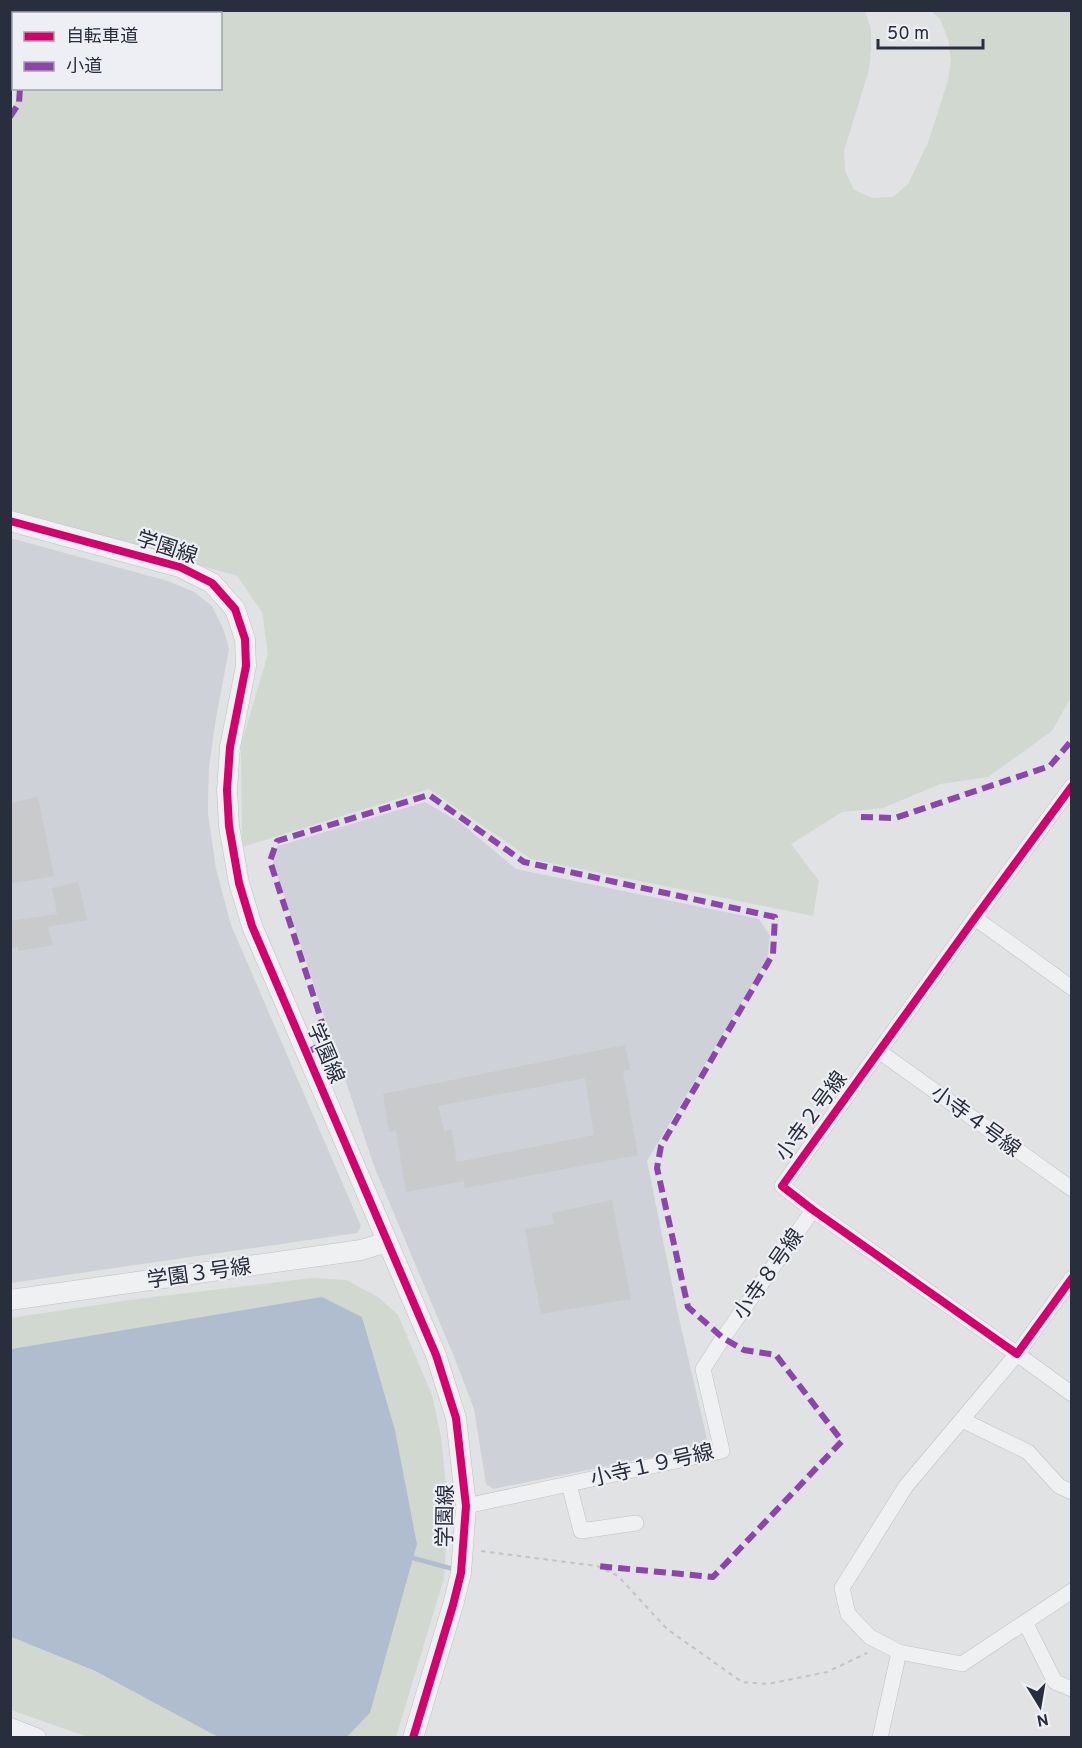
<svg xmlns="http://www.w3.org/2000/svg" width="1082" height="1748" viewBox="0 0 1082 1748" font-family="Overpass,'Noto Sans JP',sans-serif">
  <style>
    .built { fill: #ced1d7 }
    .green { fill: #d0d8d0 }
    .water { fill: #b0bdce }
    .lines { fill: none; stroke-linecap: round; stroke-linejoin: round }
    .stream { stroke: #b0bdce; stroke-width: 4.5 }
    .building { fill: #c8cacc; fill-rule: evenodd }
    .minor-casing { stroke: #bec0c2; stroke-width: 16 }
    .tertiary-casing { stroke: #bec0c2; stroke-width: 21 }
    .path { stroke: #c1c3c7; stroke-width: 2; stroke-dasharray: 4.5 4.5; stroke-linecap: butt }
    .minor { stroke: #eff0f1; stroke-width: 15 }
    .tertiary { stroke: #eff0f1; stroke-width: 20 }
    .quiet { stroke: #8e44ad; stroke-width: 6; stroke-dasharray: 12 6; stroke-linecap: butt }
    .cycleway-casing { stroke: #edeff4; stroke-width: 11 }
    .cycleway { stroke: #d6006c; stroke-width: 8 }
    .labels { text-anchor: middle; stroke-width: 4.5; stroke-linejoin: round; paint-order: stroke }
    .street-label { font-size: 21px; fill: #282e3c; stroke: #edeff4 }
  </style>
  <rect width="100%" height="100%" fill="#e0e2e4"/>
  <!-- built -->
  <path class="built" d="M10,538L168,581L194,592L212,606L223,628L229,649L216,718L209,767L208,799V814L216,869L231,925L361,1226L357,1233L11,1283Z
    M425,802L461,823L516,869L759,919L770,936L767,960L647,1161L678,1314L707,1439L702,1447L493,1489L486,1484L474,1409L455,1359L374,1166L271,856L278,846Z"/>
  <!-- green -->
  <path class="green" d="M48,11H865L871,29V48L869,70L844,151L845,171L854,190L872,198L893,197L908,184L928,143L948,80L951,60L948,39L940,19L931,11H1071V697L1052,731L988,777L940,784L883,808L842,812L791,844L819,881L813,916L531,859L429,789L242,847L241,745L268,654L262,612L237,576L11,510V111L22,89L220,88V14L47,13Z
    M312,1278L346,1280L378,1297L398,1315L432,1395L441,1437L448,1505L444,1578L396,1737H347L370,1713L417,1544L395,1430L362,1317L322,1298L11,1349V1318L130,1300Z
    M10,1637L94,1671L218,1737H88L11,1710Z"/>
  <!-- water -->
  <path class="water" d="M322,1297L362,1317L395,1430L417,1544L370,1713L347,1737H218L95,1671L11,1637V1349Z"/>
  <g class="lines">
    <!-- stream -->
    <path class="stream" d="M413,1558L457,1570"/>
  </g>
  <!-- building -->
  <path class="building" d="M38,797L54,876L10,884V803Z
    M78,882L87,920L48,927L53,945L18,951V947L10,948V921L57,914L52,888Z
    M625,1045L630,1069L623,1071L638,1155L465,1188L464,1181L406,1192L396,1131L389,1132L383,1094ZM585,1078L594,1135L457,1162L451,1129L444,1131L438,1106Z
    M612,1200L631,1299L541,1314L525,1229L554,1224L552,1213Z"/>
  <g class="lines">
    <defs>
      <path id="minor" d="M1072,786L975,918L782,1186L813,1210L1017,1354L1072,1278
        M975,918L1072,988
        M880,1052L1072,1189
        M1072,1394L1017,1354L906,1486L842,1588L848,1614L870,1637L899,1652L962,1664L1072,1591
        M962,1420L1028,1452L1059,1486L1072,1492
        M569,1484L581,1531L636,1523
        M466,1506L722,1451L703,1369L723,1338L813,1210
        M1025,1622L1055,1682L1072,1689
        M880,1738L899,1652"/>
      <path id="tertiary" d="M10,521L180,567L212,583L235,609L245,639L246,666L230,747L227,790L229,826L239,883L252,926L436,1355L456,1418L466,1506L461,1573L453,1605L413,1738
        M10,1300L361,1250L387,1242
        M10,1728L36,1738"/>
    </defs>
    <!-- minor casing -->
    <use href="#minor" class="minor-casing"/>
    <!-- tertiary casing -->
    <use href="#tertiary" class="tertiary-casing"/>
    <!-- path -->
    <path class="path" d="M481,1551L597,1566L618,1576L667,1629L742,1682L768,1684L827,1672L867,1653"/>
    <!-- minor -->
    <use href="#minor" class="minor"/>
    <!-- tertiary -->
    <use href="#tertiary" class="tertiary"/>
    <!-- quiet -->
    <path class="quiet" d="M32,14L34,10
      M10,117L19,103L20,88
      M861,817L895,818L1050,766L1072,740
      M306,1053L328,1041L270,861L277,841L429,795L524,862L775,917L773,954L661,1146L657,1168L688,1307L723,1338L744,1350L776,1355L842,1441L713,1577L597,1566"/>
    <defs>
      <path id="cycleway" d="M10,521L180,567L212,583L235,609L245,639L246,666L230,747L227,790L229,826L239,883L252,926L436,1355L456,1418L466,1506L461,1573L453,1605L413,1738
        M1072,786L975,918L782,1186L813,1210L1017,1354L1072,1278"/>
    </defs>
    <!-- cycleway casing -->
    <use href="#cycleway" class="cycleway-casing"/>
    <!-- cycleway -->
    <use href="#cycleway" class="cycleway"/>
  </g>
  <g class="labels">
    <!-- street labels -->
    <g class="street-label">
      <text transform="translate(167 547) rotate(18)" y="7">学園線</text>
      <text transform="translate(326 1053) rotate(67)" y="7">学園線</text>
      <text transform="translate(811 1116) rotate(-54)" y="7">小寺２号線</text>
      <text transform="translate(976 1121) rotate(36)" y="7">小寺４号線</text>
      <text transform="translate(199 1273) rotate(-8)" y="7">学園３号線</text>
      <text transform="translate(768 1274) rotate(-55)" y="7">小寺８号線</text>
      <text transform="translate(652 1465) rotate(-13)" y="7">小寺１９号線</text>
      <text transform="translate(445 1516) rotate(-89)" y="7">学園線</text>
    </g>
  </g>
  <!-- border -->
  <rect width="1082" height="1748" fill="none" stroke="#282e3c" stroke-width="24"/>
  <!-- legend -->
  <rect x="12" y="12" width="210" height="78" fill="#edeff4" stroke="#9ea2aa" stroke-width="1.5"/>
  <rect x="24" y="32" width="30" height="9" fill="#d6006c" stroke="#9ea2aa" stroke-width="1.5"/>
  <text x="66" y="42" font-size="18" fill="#282e3c">自転車道</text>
  <rect x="24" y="62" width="30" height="9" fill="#8e44ad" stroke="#9ea2aa" stroke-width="1.5"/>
  <text x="66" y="72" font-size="18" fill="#282e3c">小道</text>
  <!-- north arrow -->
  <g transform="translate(1040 1706) rotate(169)" stroke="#edeff4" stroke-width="4.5" paint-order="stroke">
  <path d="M0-4.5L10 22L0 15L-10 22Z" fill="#282e3c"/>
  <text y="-9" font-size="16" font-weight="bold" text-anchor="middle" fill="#282e3c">N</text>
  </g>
  <!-- scale -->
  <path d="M878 39v9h105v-9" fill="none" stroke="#282e3c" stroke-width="3"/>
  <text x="887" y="39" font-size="18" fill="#282e3c" stroke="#edeff4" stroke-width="4.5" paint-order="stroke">50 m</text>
</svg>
